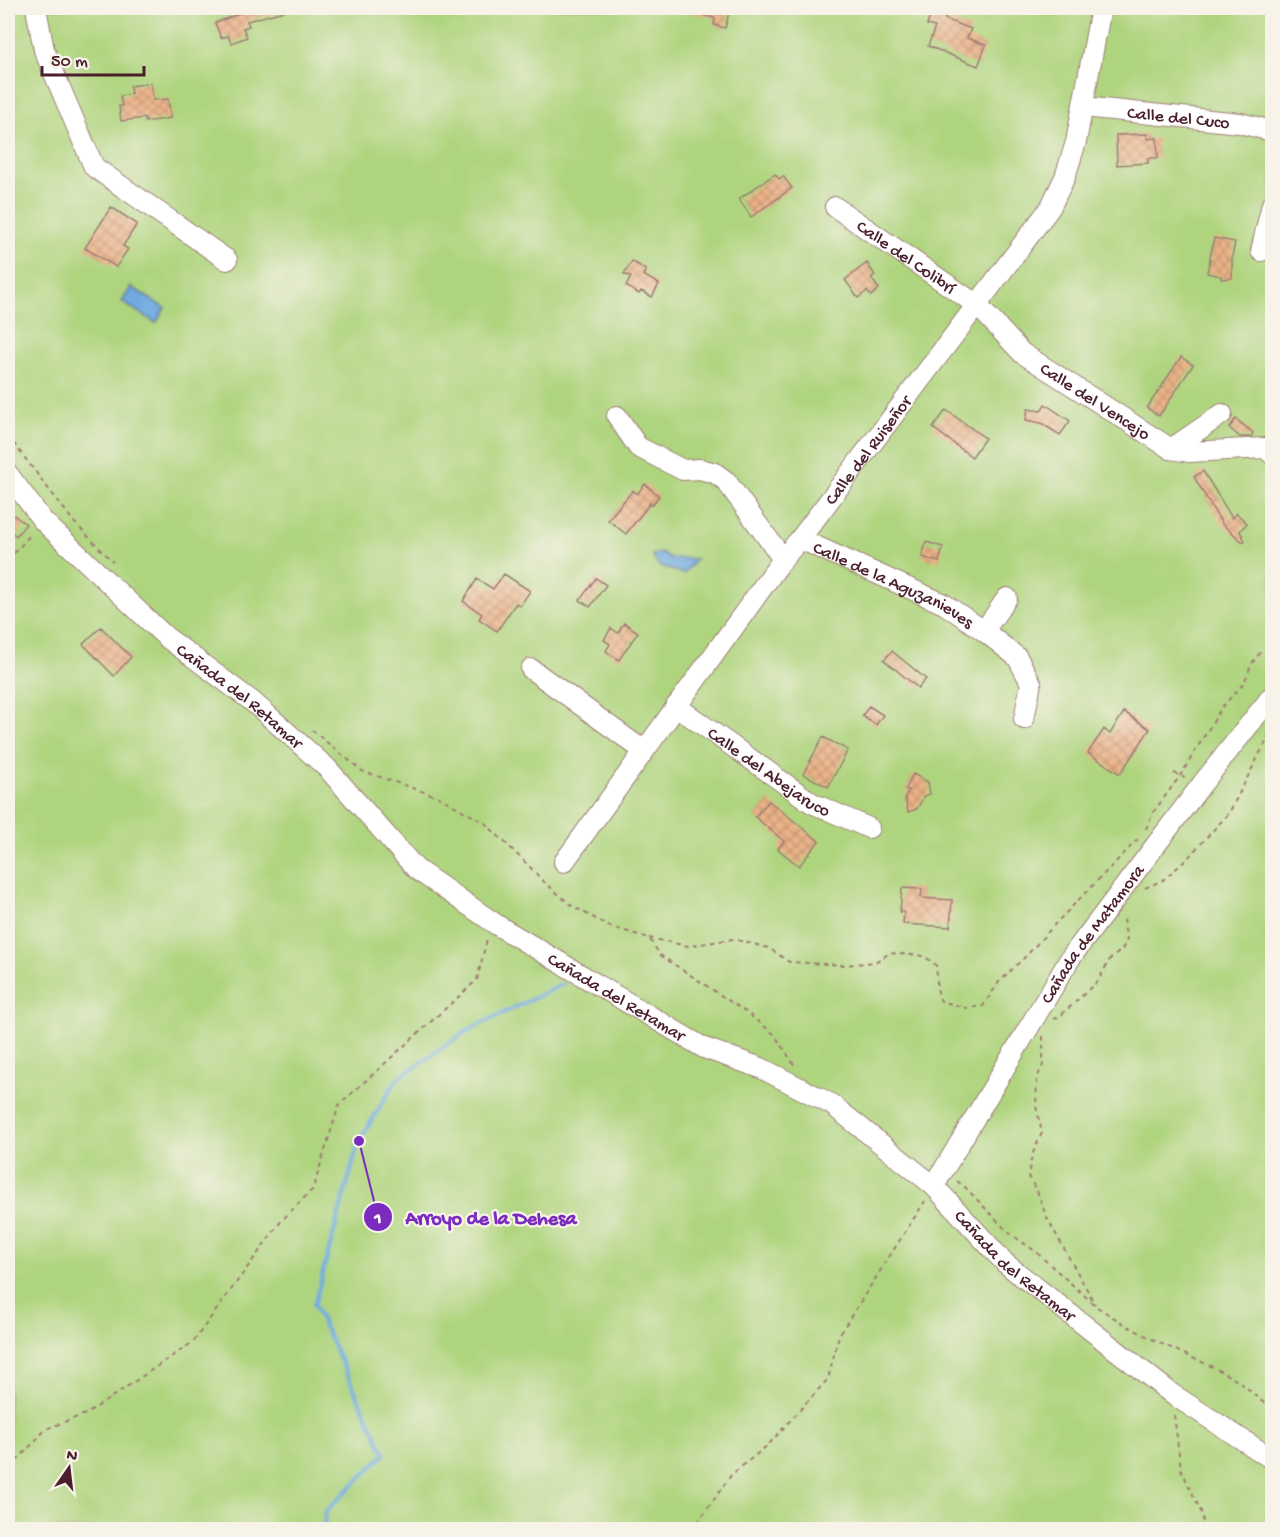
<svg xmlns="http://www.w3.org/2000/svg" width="1280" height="1537" viewBox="0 0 1280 1537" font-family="'Gochi Hand',sans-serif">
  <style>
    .grass { fill: #afd47e; stroke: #7c7a54; stroke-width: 1.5 }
    .water { fill: #70aae0; stroke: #5d6486; stroke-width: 1.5 }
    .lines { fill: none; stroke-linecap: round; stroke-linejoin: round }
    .stream { stroke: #70aae0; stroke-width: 4 }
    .building { fill: url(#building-cross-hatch) }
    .minor-casing { stroke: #9d7e74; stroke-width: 22 }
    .path { stroke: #9d7e74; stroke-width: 2; stroke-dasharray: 4.5 4.5; stroke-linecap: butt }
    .minor { stroke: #fff; stroke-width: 20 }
    .labels { text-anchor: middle; stroke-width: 4.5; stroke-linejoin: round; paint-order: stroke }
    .street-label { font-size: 18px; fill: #4a1f2b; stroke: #f7f3e8 }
    .leader { fill: none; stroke: #7b2cbf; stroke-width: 2 }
    .callout-dot { fill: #7b2cbf; stroke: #f7f3e8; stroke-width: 2 }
    .mark-label { font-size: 18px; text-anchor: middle; font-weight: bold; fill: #fff }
    .callout-label { font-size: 20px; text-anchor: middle; font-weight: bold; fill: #7b2cbf; stroke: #f7f3e8; stroke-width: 4.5; stroke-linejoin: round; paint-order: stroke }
  </style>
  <defs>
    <pattern id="building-cross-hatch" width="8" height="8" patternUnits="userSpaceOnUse" patternTransform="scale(1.5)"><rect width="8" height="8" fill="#ecb389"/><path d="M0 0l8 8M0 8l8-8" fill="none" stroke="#c19170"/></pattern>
  </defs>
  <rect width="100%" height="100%" fill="#f7f3e8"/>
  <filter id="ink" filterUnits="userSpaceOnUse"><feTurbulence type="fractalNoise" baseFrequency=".0167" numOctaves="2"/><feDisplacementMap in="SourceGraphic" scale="12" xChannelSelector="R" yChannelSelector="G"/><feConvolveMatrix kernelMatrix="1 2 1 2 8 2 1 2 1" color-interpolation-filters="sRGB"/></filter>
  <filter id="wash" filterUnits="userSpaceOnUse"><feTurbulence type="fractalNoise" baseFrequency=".008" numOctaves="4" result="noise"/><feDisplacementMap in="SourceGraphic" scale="24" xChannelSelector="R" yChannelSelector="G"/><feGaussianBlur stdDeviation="1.35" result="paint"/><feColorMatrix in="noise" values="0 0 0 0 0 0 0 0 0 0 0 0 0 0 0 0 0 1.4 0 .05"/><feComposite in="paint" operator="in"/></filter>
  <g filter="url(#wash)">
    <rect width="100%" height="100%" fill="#f0ddbc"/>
    <!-- grass -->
    <path class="grass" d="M8,8H1272V1529H8Z"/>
    <!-- water -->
    <path class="water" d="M131,287L165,308L156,323L122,302Z
      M661,553L670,558L696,559L684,574L659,566L654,559L652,555Z"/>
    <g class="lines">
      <!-- stream -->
      <path class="stream" d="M323,1530L326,1511L385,1454L314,1305L359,1141L397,1079L468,1030L563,984"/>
    </g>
    <g id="blocks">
      <!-- building -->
      <path class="building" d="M253,8H284V11L247,21L249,26L243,28L247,37L231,43L228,36L221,38L215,23Z
        M688,8H730L725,28L714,25L715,18L688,12Z
        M932,12L945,17V19L971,29L967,38L986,45L978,66L928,46L935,27L927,25Z
        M151,83L153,100L168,99L171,118L145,122V118L121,121L119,106H122L120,96L131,94L130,86Z
        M1147,134L1148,139L1157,138L1158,158H1148V163L1117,165L1116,135Z
        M775,174L779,179L783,176L792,188L751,217L739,199Z
        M111,207L137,224L123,246L128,249L116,267L85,248Z
        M1214,238L1235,242L1232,257V278L1221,279V276L1207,273Z
        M632,261L646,270L643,275L659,284L652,297L641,291L639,294L626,286L631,277L624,274Z
        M867,263L875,275L871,278L879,289L871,296L867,291L858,298L845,280Z
        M1181,357L1193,365L1159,416L1147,408Z
        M1045,404L1070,421L1060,435L1041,423L1026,420L1028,409L1041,411Z
        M946,410L985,438L972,457L933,428Z
        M1236,419L1253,433L1251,437H1240L1229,428Z
        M1203,471L1232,518L1236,513L1247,523L1240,531L1245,541L1243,542L1222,524L1194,477Z
        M645,484L659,496L652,505L650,503L626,534L608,520L633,490L637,494Z
        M8,511L26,524L16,536L8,529Z
        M926,542L943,547L939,562L922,557Z
        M504,574L530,591L520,606L516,603L497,631L479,619L482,614L463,601L477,579L493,589Z
        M596,578L606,585L590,607L580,600Z
        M624,623L638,632L619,660L606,651L610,644L604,640L611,628L618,633Z
        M101,627L131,657L114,676L83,644Z
        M892,651L926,679L918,688L884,660Z
        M869,706L883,715L876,725L862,716Z
        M1124,712L1150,729L1120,774L1088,753L1104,729L1110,734Z
        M823,737L848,750L828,787L803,774Z
        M913,774L928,782L930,794L924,796L917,809L908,812L905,797L909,790L906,789Z
        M769,801L819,841L799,866L778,849L784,841L755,817Z
        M902,888L922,889L921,898L952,900L950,927L903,924L904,912H900Z"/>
    </g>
  </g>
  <g filter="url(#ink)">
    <use href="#blocks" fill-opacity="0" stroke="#9d7e74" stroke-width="1.5"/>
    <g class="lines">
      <defs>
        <g id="minor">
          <path d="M36,8L44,50L94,167L227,260"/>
          <path id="s1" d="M1083,107L1240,123L1272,131"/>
          <path id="s2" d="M835,207L977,305L1022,353L1171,449L1222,414"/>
          <path d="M1261,251L1272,204"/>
          <path d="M617,416L638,447L683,470L700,469L715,473L726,481L783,559"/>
          <path d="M1171,449L1190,452L1265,448L1272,454"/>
          <path id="s3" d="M8,474L43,521L166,637L253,702L327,768L416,869L497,925L704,1048L761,1068L831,1104L934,1186L1005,1263L1172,1394L1272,1459"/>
          <path id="s4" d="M800,539L944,604L984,631L1017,657L1031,683L1024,719"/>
          <path d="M984,631L1007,598"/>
          <path d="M531,669L644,751"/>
          <path id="s5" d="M676,706L812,803L869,828"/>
          <path id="s6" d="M564,862L783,559L800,539L1050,208L1065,177L1076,142L1101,8"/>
          <path id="s7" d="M934,1186L1071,957L1202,784L1272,696"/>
        </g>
      </defs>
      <!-- minor casing -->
      <use href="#minor" class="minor-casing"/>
      <!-- path -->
      <path class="path" d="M8,436L74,522L113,562
        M8,560L32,533
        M312,730L362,771L439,797L485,823L529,866L542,880L572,906L596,919L608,926L649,938L660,955L746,1012L774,1034L795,1066
        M1174,773L1185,778
        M1146,829L1152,814L1180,776L1222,707L1244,683L1252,663L1260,653L1272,648
        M1145,888L1163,880L1185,861L1229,813L1259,755L1267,740L1270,727
        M649,938L688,946L733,939L769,948L789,962L845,965L875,962L890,953L924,956L936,965C938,978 935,989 941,1001L966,1008L983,1006L999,982L1027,955L1057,922L1141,836
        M1054,1019L1059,1017L1098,981L1110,959L1122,950L1127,939L1124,925L1125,915
        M1043,1036V1065L1037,1078L1036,1106L1042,1133L1032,1155L1028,1176L1037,1191L1047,1218L1095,1304
        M957,1181L965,1187L1008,1232L1035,1251L1097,1307L1129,1327L1160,1343L1215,1368L1241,1383L1272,1410
        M1174,1415L1181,1469L1203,1516L1202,1530
        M8,1486L13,1465L46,1429L88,1413L193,1342L282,1220L313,1189L339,1105L477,980L487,939
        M692,1530L696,1525L731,1475L768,1445L828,1379L839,1335L925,1201"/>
      <!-- minor -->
      <use href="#minor" class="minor"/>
    </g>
  </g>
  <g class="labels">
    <!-- street labels -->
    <g class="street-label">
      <text dy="6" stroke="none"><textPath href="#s1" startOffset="96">Calle del Cuco</textPath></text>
      <text dy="6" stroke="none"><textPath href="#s2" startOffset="87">Calle del Colibrí</textPath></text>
      <text dy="6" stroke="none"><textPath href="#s2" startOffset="326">Calle del Vencejo</textPath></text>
      <text dy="6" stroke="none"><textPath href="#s6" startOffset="512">Calle del Ruiseñor</textPath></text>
      <text dy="6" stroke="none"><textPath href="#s4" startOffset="104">Calle de la Aguzanieves</textPath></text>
      <text dy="6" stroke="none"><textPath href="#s3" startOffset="322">Cañada del Retamar</textPath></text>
      <text dy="6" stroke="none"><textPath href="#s5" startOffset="114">Calle del Abejaruco</textPath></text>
      <text dy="6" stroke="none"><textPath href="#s7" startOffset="298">Cañada de Matamora</textPath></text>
      <text dy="6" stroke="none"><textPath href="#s3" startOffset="808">Cañada del Retamar</textPath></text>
      <text dy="6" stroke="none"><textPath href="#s3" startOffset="1294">Cañada del Retamar</textPath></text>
    </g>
  </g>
  <!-- callouts -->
  <path class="leader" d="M359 1141L378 1217"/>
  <g class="callout-dot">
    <circle cx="359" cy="1141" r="6"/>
    <circle cx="378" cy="1217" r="15"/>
  </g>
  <g class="mark-label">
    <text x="378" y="1223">1</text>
  </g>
  <g class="callout-label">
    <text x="491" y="1224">Arroyo de la Dehesa</text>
  </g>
  <!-- margin -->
  <rect width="1280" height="1537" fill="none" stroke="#f7f3e8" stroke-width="30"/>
  <!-- north arrow -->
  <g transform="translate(69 1468) rotate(14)" stroke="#f7f3e8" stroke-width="4.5" paint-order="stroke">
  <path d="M0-4.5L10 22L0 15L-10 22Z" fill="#4a1f2b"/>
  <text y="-9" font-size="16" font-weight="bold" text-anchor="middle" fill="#4a1f2b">N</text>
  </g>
  <!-- scale -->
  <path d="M42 66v9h102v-9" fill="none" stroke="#4a1f2b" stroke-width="3"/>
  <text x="51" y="66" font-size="18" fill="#4a1f2b" stroke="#f7f3e8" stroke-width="4.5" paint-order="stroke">50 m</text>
</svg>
